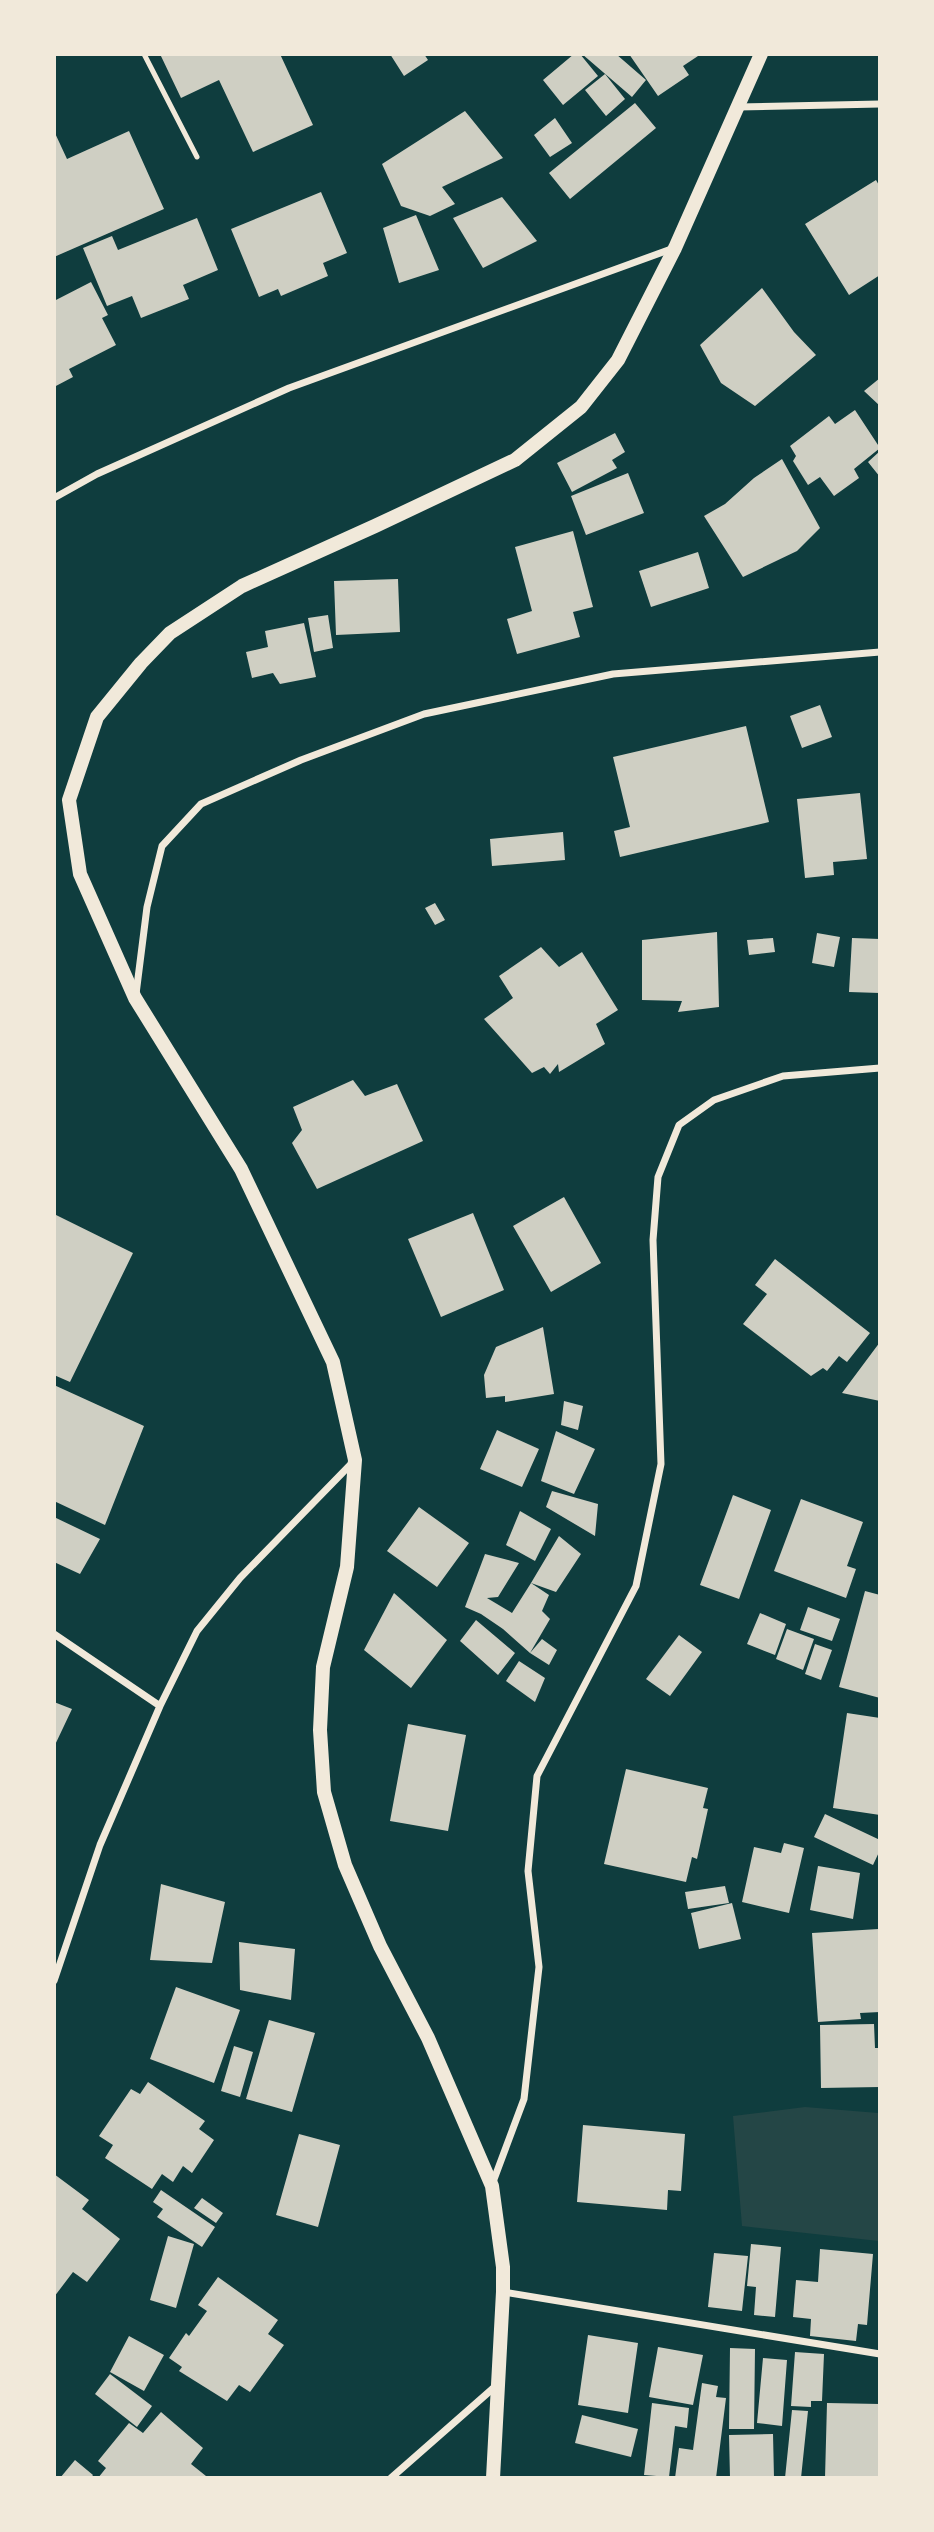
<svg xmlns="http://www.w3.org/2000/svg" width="934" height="2532" viewBox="0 0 934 2532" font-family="'Fira Sans Condensed',sans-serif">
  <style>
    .green { fill: #244646 }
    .building { fill: #cfcfc3 }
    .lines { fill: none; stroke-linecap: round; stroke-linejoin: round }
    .service { stroke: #f1e9da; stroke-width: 5 }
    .minor { stroke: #f1e9da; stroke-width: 7 }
    .secondary { stroke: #f1e9da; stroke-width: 14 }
  </style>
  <rect width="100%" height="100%" fill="#0f3d3e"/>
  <!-- green -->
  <path class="green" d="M805,2107L878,2113L880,2252L879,2241L742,2226L733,2116Z"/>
  <!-- building -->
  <path class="building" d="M160,54H280L313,125L253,152L219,80L181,98Z
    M390,54H424L428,60L404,76Z
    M574,54H580L598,76L563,105L543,80Z
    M582,54H616L646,80L632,97Z
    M629,54H701L683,66L689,75L658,96Z
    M605,74L625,99L606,116L585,90Z
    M635,103L656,128L570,199L549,173Z
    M465,111L503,158L442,187L455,204L430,216L401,206L382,164Z
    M555,118L572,143L550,157L534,135Z
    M54,131L67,159L129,131L164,209L54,257Z
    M876,180L880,187V275L849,295L805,224Z
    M321,192L347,253L323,263L328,276L281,296L278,289L259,297L231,229Z
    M502,197L537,241L483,268L453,218Z
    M416,215L439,270L399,283L383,228Z
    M197,218L218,270L183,285L189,299L141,318L132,296L107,306L83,248L112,236L118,250Z
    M91,282L108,315L102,318L116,345L69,369L73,377L54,387V301Z
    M762,288L794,332L816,355L755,406L721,383L700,345Z
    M880,378V406L864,391Z
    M855,410L880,448L854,469L859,478L834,496L820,477L808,485L793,461L796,456L790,446L829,416L835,424Z
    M615,433L625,452L612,460L617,468L572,492L557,463Z
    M880,451V477L868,462Z
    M782,459L820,528L797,551L743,577L704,516L725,504L754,478Z
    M628,473L644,513L586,535L571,496Z
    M573,531L593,607L573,612L580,637L517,654L507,619L532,611L515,547Z
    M698,552L709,588L651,607L639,571Z
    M398,579L400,632L336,635L334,581Z
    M328,615L333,648L314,652L308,618Z
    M304,623L316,677L280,684L273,673L252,678L246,652L268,647L265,631Z
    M820,705L832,737L802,748L790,716Z
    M746,726L769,822L620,857L614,831L630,827L613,757Z
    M860,793L867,859L833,862L834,875L805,878L797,799Z
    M563,832L565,860L492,866L490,839Z
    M435,903L445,920L435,925L425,908Z
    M717,932L719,1007L678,1012L682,1001L642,1000V940Z
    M817,933L840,937L834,967L812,963Z
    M773,938L775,952L749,955L747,940Z
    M852,938L880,939V993L849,992Z
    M541,947L559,967L582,952L618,1010L596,1024L605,1044L559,1072L558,1064L550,1074L544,1067L532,1073L484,1019L513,998L499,976Z
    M353,1080L365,1096L397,1084L423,1141L317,1189L292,1143L302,1130L293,1107Z
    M564,1197L601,1263L551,1292L513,1226Z
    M473,1213L504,1290L441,1317L408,1239Z
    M54,1214L133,1253L70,1382L54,1375Z
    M775,1259L870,1333L847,1362L839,1356L827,1371L823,1368L811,1376L743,1324L767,1294L755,1285Z
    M543,1327L554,1394L505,1402V1396L486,1398L484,1375L496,1347Z
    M880,1342V1401L842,1393Z
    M54,1385L144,1426L105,1525L54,1501Z
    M564,1401L583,1406L578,1430L561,1425Z
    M497,1430L539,1449L522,1487L480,1469Z
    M556,1431L595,1449L574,1494L541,1481Z
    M552,1491L598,1504L595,1536L546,1507Z
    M733,1495L771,1510L739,1599L700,1585Z
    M801,1499L863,1522L847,1566L856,1569L846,1598L774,1571Z
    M419,1507L469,1543L437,1587L387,1551Z
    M520,1511L551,1529L535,1561L506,1545Z
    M54,1517L100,1539L80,1574L54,1562Z
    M559,1536L581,1554L556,1592L531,1583Z
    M485,1554L519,1563L498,1597L487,1598L512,1613L531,1583L549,1595L542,1611L550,1619L530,1653L542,1639L557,1650L549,1665L530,1653L503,1629L481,1614L465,1607Z
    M865,1591L880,1595V1698L839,1687Z
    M394,1593L447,1640L411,1688L364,1650Z
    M808,1607L840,1619L832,1641L800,1630Z
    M760,1613L786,1624L775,1655L747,1644Z
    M476,1620L515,1653L498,1675L460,1641Z
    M787,1629L814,1639L803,1670L776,1659Z
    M679,1635L702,1652L670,1696L646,1679Z
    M815,1644L832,1650L821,1680L805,1674Z
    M519,1661L545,1678L535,1702L506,1681Z
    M54,1702L72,1709L54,1747Z
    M847,1713L880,1718V1815L833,1808Z
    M408,1724L466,1735L448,1831L390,1821Z
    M626,1769L708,1788L703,1808L708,1809L697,1859L692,1857L686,1882L604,1864Z
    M825,1814L880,1840V1850L873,1865L814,1837Z
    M784,1843L804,1848L789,1913L742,1902L754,1847L781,1853Z
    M818,1866L860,1873L853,1919L810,1910Z
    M161,1884L225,1902L212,1963L150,1960Z
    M725,1886L729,1903L688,1909L685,1892Z
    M732,1903L741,1939L699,1949L691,1913Z
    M879,1929L880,2012L860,2013L861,2019L818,2022L812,1933Z
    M239,1942L295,1949L291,2000L240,1990Z
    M176,1987L240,2010L214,2083L150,2059Z
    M269,2020L315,2033L292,2112L246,2099Z
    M874,2024L875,2048H880V2087L821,2088L820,2025Z
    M234,2046L253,2052L240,2097L221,2091Z
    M148,2082L205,2121L199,2129L214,2140L192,2173L183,2166L173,2182L162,2174L152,2189L105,2158L113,2145L99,2136L131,2089L140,2094Z
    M583,2125L685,2134L681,2191L668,2190L667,2210L577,2202Z
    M299,2134L340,2145L318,2227L276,2215Z
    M54,2174L89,2200L82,2209L120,2239L87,2282L73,2272L54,2297Z
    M161,2190L215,2227L202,2247L157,2217L163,2209L153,2202Z
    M202,2198L223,2213L216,2223L194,2208Z
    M168,2236L194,2244L176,2308L150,2300Z
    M751,2244L781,2247L775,2317L754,2315L756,2287L747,2286Z
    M820,2249L873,2254L867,2325L858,2324L856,2341L810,2336L811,2319L793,2317L796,2280L818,2282Z
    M714,2253L748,2256L742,2311L708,2307Z
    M218,2277L278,2320L268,2334L284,2345L250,2392L239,2385L227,2401L179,2371L182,2367L169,2358L186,2333L189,2336L207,2311L198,2305Z
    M588,2335L638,2343L628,2413L578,2405Z
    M129,2336L164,2355L144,2391L110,2372Z
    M658,2347L703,2355L693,2405L649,2397Z
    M730,2348L755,2349L754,2429H729Z
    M795,2352L824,2354L822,2401H811V2407L791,2406Z
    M763,2358L787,2360L782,2426L757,2423Z
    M110,2374L152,2406L137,2427L95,2394Z
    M702,2383L718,2386L716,2397L726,2398L716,2478H675L679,2448L693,2450Z
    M652,2403L689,2408L687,2428L675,2426L669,2477L644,2475Z
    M827,2403L880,2404V2478H825Z
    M792,2410L808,2411L801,2478H785Z
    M161,2412L203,2448L191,2464L206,2476L205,2478H98L106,2468L98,2461L129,2423L143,2433Z
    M582,2415L638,2429L631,2457L575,2443Z
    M773,2434L774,2478H730L729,2435Z
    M75,2460L93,2475L91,2478H60Z"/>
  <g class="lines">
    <!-- service -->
    <path class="service" d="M144,54L197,157"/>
    <!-- minor -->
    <path class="minor" d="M738,107L880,104
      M54,498L97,474L289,388L674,248
      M136,994L147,907L162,846L201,804L301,760L424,714L613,674L880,652
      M54,1634L160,1706
      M54,1981L100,1845L160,1706L197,1631L240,1578L352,1463
      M493,2182L524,2099L539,1967L528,1871L537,1776L636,1586L661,1464L653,1240L658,1177L679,1125L714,1100L783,1076L880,1068
      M503,2292L880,2354
      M391,2478L498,2384"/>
    <!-- secondary -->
    <path class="secondary" d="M493,2478L503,2292V2267L492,2186L428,2038L380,1946L345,1865L324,1792L320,1730L323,1667L347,1567L355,1460L333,1362L241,1169L135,998L80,874L69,800L97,717L141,663L170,633L242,586L375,526L515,460L581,407L618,360L675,248L761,54"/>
  </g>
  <!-- border -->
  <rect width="934" height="2532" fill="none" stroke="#f1e9da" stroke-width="112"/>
</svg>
